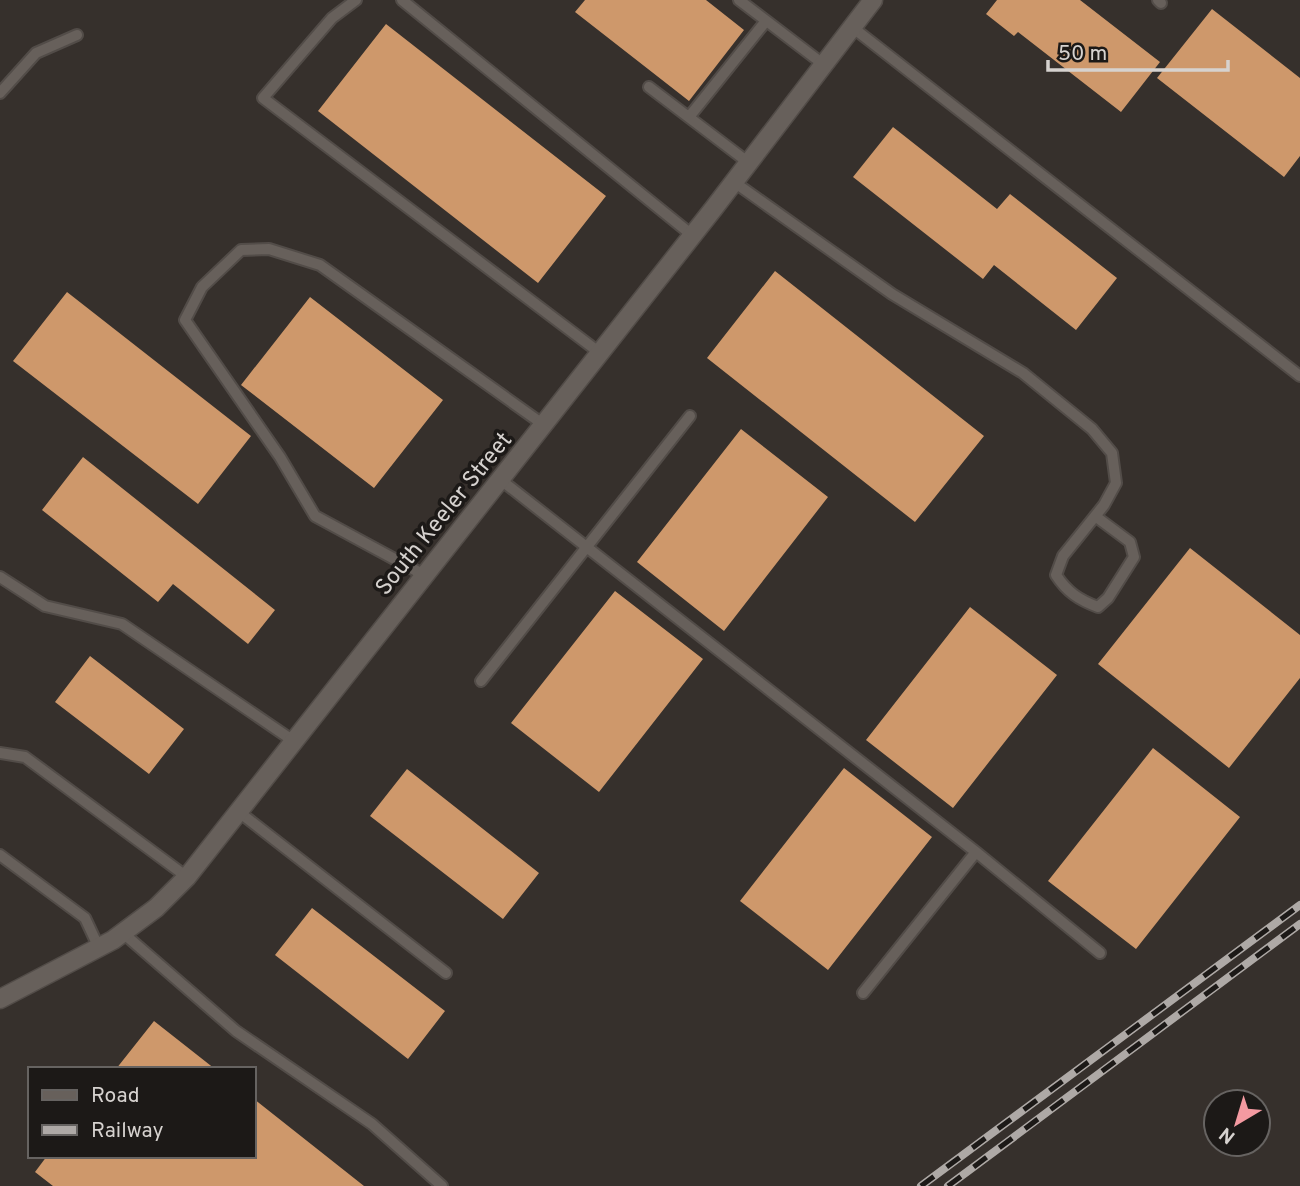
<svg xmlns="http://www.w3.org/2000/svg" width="1300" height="1186" viewBox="0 0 1300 1186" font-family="Overpass,sans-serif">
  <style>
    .building { fill: #ce986b }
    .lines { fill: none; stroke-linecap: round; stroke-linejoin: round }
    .service-casing { stroke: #524c48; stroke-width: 14 }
    .minor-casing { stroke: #524c48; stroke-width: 21 }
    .service { stroke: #67605b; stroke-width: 10 }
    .minor { stroke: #67605b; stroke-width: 18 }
    .rail-casing { stroke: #aea9a6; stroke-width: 8 }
    .rail { stroke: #1c1917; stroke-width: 5; stroke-dasharray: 16; stroke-linecap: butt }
    .labels { text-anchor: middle; stroke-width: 7; stroke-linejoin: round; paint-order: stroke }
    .street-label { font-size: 23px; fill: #d6d2cf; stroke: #1c1917 }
  </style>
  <rect width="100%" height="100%" fill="#36302c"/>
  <!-- building -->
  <path class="building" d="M585,0H706L744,30L689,101L575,12Z
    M997,0H1080L1160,62L1121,112L1018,32L1014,36L986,14Z
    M1212,9L1300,78V156L1284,177L1157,78Z
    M386,24L606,196L538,283L318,111Z
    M893,127L997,209L1010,194L1117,278L1076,330L994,265L983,279L853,177Z
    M775,271L984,436L915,522L707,358Z
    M67,292L251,436L198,504L13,361Z
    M310,297L443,400L374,488L241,385Z
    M741,429L828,497L724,631L637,562Z
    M83,457L275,610L248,644L173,584L158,602L42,510Z
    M1190,548L1300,635V678L1229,768L1098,664Z
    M615,591L703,659L599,792L511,723Z
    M970,607L1057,675L953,808L866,740Z
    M90,656L184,729L149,774L55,702Z
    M1153,748L1240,817L1136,949L1048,881Z
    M844,768L932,837L828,970L740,901Z
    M407,769L539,873L503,919L370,816Z
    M312,908L445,1011L408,1059L275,955Z
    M154,1021L215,1069H116Z
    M254,1099L364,1186H53L35,1172L47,1156H254Z"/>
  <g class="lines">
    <defs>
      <path id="service" d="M356,0L332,18L263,98L600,353
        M402,0L692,235
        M739,0L823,64
        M1158,0L1161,3
        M852,27L1300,376
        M649,87L749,163
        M0,93L36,53L77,35
        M689,117L766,21
        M734,182L892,294L1023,373L1092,429L1112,453L1116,483L1104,505L1063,556L1056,575C1067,592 1079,600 1098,607L1108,598L1134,557L1130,542L1095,516
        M501,480L976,852L1100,953
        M424,575L315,516L280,457L185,320L202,287L241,250L269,249L320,265L544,425
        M0,577L45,606L122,624L295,742
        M481,681L690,416
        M0,753L25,757L187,877
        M239,812L446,973
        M0,855L85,918L99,948
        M123,933L236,1031L372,1124L442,1186
        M863,993L976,852"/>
      <path id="minor" d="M0,999L113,940L156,908L187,877L714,208L873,0"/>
    </defs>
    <!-- service casing -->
    <use href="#service" class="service-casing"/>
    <!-- minor casing -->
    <use href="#minor" class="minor-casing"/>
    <!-- service -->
    <use href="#service" class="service"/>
    <!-- minor -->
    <use href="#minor" class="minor"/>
    <defs>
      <path id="rail" d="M921,1186L1300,905
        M948,1186L1300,924"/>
    </defs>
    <!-- rail casing -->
    <use href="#rail" class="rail-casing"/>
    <!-- rail -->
    <use href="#rail" class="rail"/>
  </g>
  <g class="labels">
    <!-- street labels -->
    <g class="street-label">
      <text transform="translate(443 513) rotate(-51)" y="8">South Keeler Street</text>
    </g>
  </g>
  <!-- legend -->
  <rect x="28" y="1067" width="228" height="91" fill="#1c1917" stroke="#666361" stroke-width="2"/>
  <rect x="42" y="1090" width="35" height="10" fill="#67605b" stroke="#666361" stroke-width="2"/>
  <text x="91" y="1102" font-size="21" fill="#d6d2cf">Road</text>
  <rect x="42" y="1125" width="35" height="10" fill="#aea9a6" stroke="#666361" stroke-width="2"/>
  <text x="91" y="1137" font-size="21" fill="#d6d2cf">Railway</text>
  <!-- north arrow -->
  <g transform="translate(1237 1123) rotate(218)"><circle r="33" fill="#1c1917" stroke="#666361" stroke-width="2"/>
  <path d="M0-5L12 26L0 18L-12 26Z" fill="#f49aa1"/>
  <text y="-10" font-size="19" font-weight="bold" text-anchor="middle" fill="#d6d2cf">N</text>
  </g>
  <!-- scale -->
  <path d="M1048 60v10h180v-10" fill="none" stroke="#d6d2cf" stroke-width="3.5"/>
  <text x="1058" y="60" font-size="21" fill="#d6d2cf" stroke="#1c1917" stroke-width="5" paint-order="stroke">50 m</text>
</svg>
